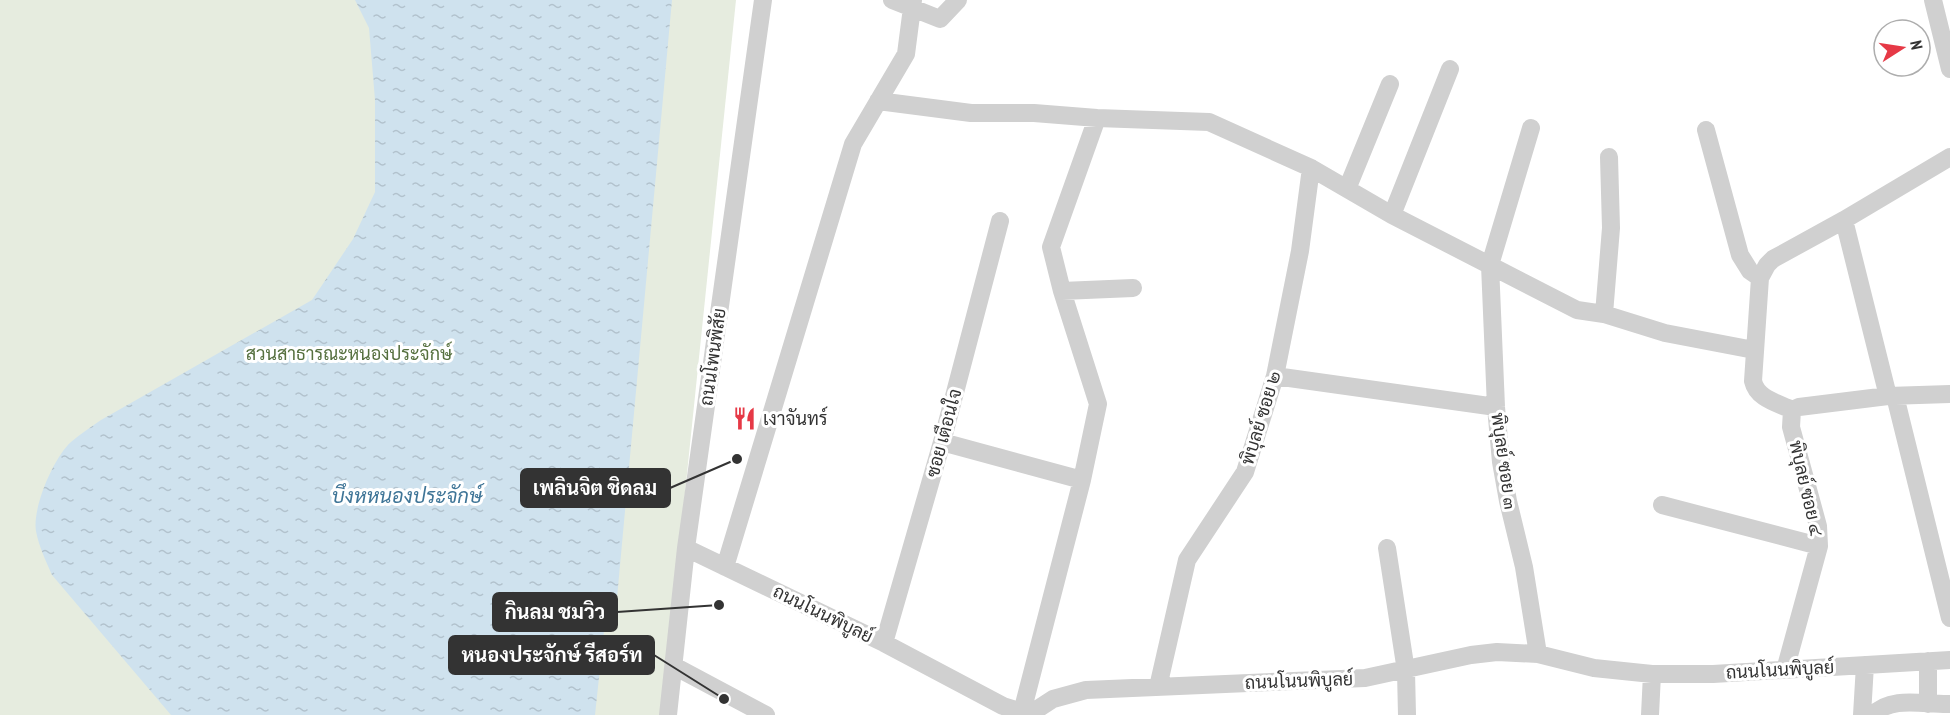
<svg xmlns="http://www.w3.org/2000/svg" width="1950" height="715" viewBox="0 0 1950 715" font-family="'PT Sans Narrow',Sarabun,sans-serif">
  <style>
    .green { fill: #e6ecdf }
    .water { fill: url(#water-ripples) }
    .lines { fill: none; stroke-linecap: round; stroke-linejoin: round }
    .minor { stroke: #d0d0d0; stroke-width: 18 }
    .labels { text-anchor: middle; stroke-width: 6; stroke-linejoin: round; paint-order: stroke }
    .park-label { font-size: 18px; fill: #56703f; stroke: #fff }
    .street-label { font-size: 18px; fill: #333; stroke: #fff }
    .poi-label { font-size: 18px; fill: #333; stroke: #fff; text-anchor: start }
    .water-label { font-size: 20px; font-style: italic; fill: #3f7597; stroke: #fff }
    .leader { fill: none; stroke: #333; stroke-width: 2 }
    .callout-dot { fill: #333; stroke: #fff; stroke-width: 2 }
    .callout { fill: #333; stroke: #333; stroke-width: 2 }
    .callout-label { font-size: 20px; text-anchor: middle; font-weight: bold; fill: #fff }
  </style>
  <defs>
    <pattern id="water-ripples" width="26" height="14" patternUnits="userSpaceOnUse" patternTransform="scale(1.5)"><rect width="26" height="14" fill="#cfe2ee"/><path d="M2 4q2-2 4 0t4 0M15 11q2-2 4 0t4 0" fill="none" stroke="#b2c2cd"/></pattern>
  </defs>
  <rect width="100%" height="100%" fill="#fff"/>
  <!-- green -->
  <path class="green" d="M0,0H736L662,715H0Z"/>
  <!-- water -->
  <path class="water" d="M355,0H672L617,598L606,612L595,715H171L52,575C46,561 39,547 36,531C32,508 54,457 71,442C80,434 91,427 101,420L312,300L353,239L375,192V100L369,28Z"/>
  <g class="lines">
    <!-- minor -->
    <path class="minor" d="M892,0L940,19L958,0
      M1933,0L1950,69
      M878,101L971,113H1034L1097,118L1209,122L1311,168L1392,215L1577,310L1604,314L1665,333L1754,350
      M1531,128L1490,265L1496,407L1501,462L1508,501L1524,567L1538,654
      M1706,130L1740,255L1750,271L1760,278
      M1950,157L1844,220L1773,259L1767,265L1760,278L1753,381C1757,399 1778,403 1792,410L1799,407L1888,396L1950,394
      M1347,189L1390,84
      M1392,215L1450,69
      M1844,220L1888,396
      M1062,291L1133,288
      M1604,314L1611,228L1609,157
      M1275,376L1496,407
      M1895,396L1950,618
      M942,442L1082,480
      M1662,505L1819,546
      M686,548L884,643L1003,706L1022,712H1033L1053,699L1086,690L1365,678L1471,655L1497,652L1538,654L1594,668L1652,674H1713L1950,660
      M1387,548L1406,671L1407,715
      M725,567L853,144L906,54L913,0
      M884,643L942,442L1000,221
      M1928,661V704
      M674,666L766,715
      M1785,670L1819,546L1818,526L1791,427L1792,410
      M1158,687L1187,560L1245,472L1275,376L1300,251L1311,168
      M1022,712L1082,480L1098,404L1062,291L1051,247L1097,118
      M668,715L686,548L763,0
      M1650,715L1652,674
      M1862,715L1865,665
      M1873,715C1891,695 1925,705 1950,704"/>
  </g>
  <!-- icons -->
  <defs>
    <symbol id="restaurant-bare" viewBox="-9 -9 18 18"><path d="M-5-6h1v4h1v-4h1v4h1v-4h1v5L-1.5 .5V6h-2V.5L-5-1ZM5-6V6H3V1.5H1.5Q1.5-4 5-6Z" fill="#e63946" stroke="#fff" stroke-width="2.5" paint-order="stroke"/></symbol>
  </defs>
  <g fill-rule="evenodd">
    <use href="#restaurant-bare" x="728" y="402" width="33" height="33"/>
  </g>
  <g class="labels">
    <!-- park labels -->
    <g class="park-label">
      <text x="349" y="360">สวนสาธารณะหนองประจักษ์</text>
    </g>
    <!-- street labels -->
    <g class="street-label">
      <text transform="translate(713 357) rotate(-82)" y="6">ถนนโพนพิสัย</text>
      <text transform="translate(1261 418) rotate(-73)" y="6">พิบุลย์ ซอย ๒</text>
      <text transform="translate(944 433) rotate(-75)" y="6">ซอย เตือนใจ</text>
      <text transform="translate(1504 461) rotate(82)" y="6">พิบุลย์ ซอย ๓</text>
      <text transform="translate(1806 488) rotate(77)" y="6">พิบุลย์ ซอย ๔</text>
      <text transform="translate(823 614) rotate(26)" y="6">ถนนโนนพิบูลย์</text>
      <text transform="translate(1780 670) rotate(-3)" y="6">ถนนโนนพิบูลย์</text>
      <text transform="translate(1299 681) rotate(-2)" y="6">ถนนโนนพิบูลย์</text>
    </g>
    <!-- poi labels -->
    <g class="poi-label">
      <text x="763" y="425">เงาจันทร์</text>
    </g>
    <!-- water labels -->
    <g class="water-label">
      <text x="407" y="503">บึงหหนองประจักษ์</text>
    </g>
  </g>
  <!-- callouts -->
  <path class="leader" d="M737 459L670 488M719 605L617 612M724 699L654 655"/>
  <g class="callout-dot">
    <circle cx="737" cy="459" r="6"/>
    <circle cx="719" cy="605" r="6"/>
    <circle cx="724" cy="699" r="6"/>
  </g>
  <g class="callout">
    <rect x="521" y="469" width="149" height="38" rx="6"/>
    <rect x="493" y="593" width="124" height="38" rx="6"/>
    <rect x="449" y="636" width="205" height="38" rx="6"/>
  </g>
  <g class="callout-label">
    <text x="595" y="495">เพลินจิต ชิดลม</text>
    <text x="555" y="619">กินลม ชมวิว</text>
    <text x="552" y="662">หนองประจักษ์ รีสอร์ท</text>
  </g>
  <!-- north arrow -->
  <g transform="translate(1902 48) rotate(78)"><circle r="28" fill="#ffffff" stroke="#adadad" stroke-width="1.5"/>
  <path d="M0-4.5L10 22L0 15L-10 22Z" fill="#e63946"/>
  <text y="-9" font-size="16" font-weight="bold" text-anchor="middle" fill="#333333">N</text>
  </g>
</svg>
